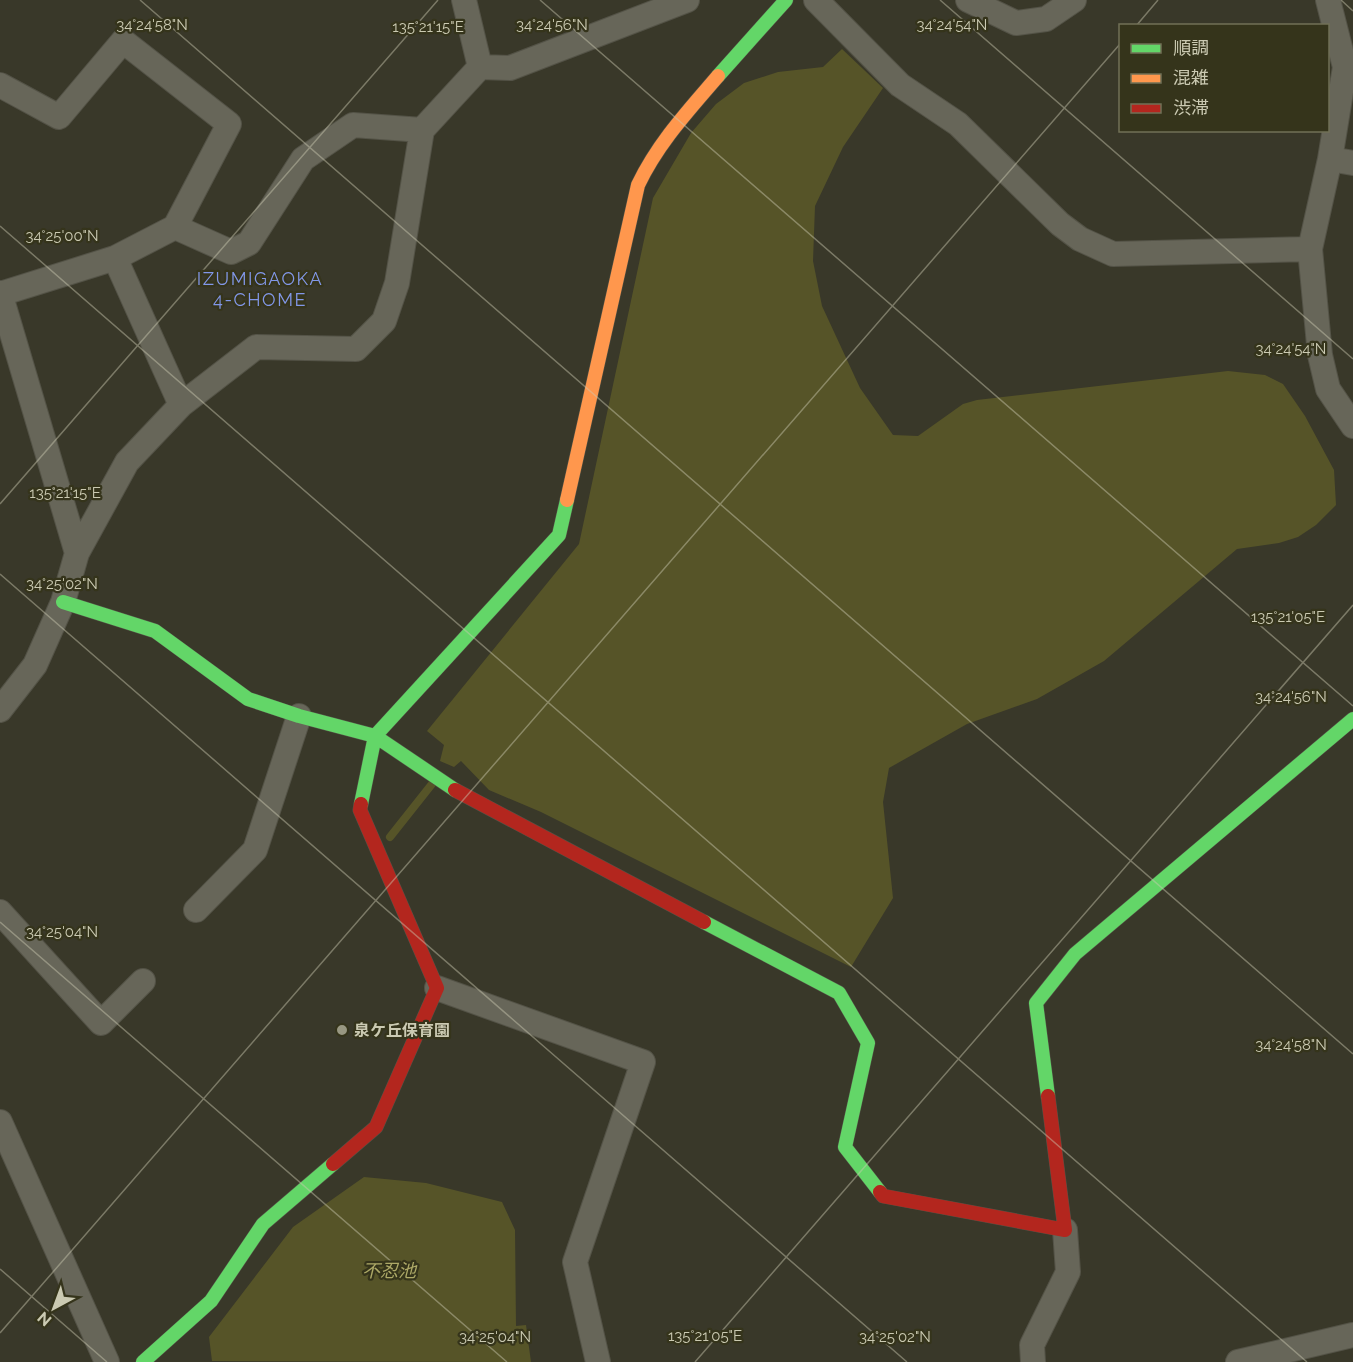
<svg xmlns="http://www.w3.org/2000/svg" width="1353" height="1362" viewBox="0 0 1353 1362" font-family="Raleway,'Noto Sans JP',sans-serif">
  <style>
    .water { fill: #565428 }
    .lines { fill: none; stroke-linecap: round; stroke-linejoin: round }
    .stream { stroke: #565428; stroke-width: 8 }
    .street-casing { stroke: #545347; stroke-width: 26 }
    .fast-casing { stroke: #545347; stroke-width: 15 }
    .slow-casing { stroke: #545347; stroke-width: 15 }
    .jam-casing { stroke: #545347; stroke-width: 15 }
    .street { stroke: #676659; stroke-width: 24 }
    .fast { stroke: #63d668; stroke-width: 14 }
    .slow { stroke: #ff974d; stroke-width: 14 }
    .jam { stroke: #b3261e; stroke-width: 14 }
    .ticks { fill: none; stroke: #cbcab2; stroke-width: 1.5; stroke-opacity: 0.45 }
    .poi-dot { fill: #989782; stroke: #35341b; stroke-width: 2 }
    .labels { text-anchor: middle; stroke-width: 4.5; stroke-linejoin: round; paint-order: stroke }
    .poi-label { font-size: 16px; font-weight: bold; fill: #cbcab2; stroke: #35341b; text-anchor: start }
    .neighbourhood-label { font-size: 18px; letter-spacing: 1.5px; fill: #8297e8; stroke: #35341b }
    .water-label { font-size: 18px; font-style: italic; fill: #ada967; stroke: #35341b }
    .ticks-label { font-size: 15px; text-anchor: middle; fill: #cbcab2; stroke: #35341b; stroke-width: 4.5; stroke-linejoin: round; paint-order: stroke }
  </style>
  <rect width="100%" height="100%" fill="#393829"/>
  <!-- water -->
  <path class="water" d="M842,49L883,88L843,147L815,206L813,261L822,306L860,388L893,435L918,436L963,404L977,400L1228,371L1265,375L1283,384L1305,416L1334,470L1336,505L1316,525L1298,537L1279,543L1237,549L1104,661L1037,699L967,724L889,768L883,802L893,898L851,967L541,812L489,790L461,761L454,767L440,761L444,745L427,731L579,544L653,198L691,133L716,104L744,83L778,72L823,67Z
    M364,1177L426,1183L502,1202L515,1230L516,1326L526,1325L531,1362L212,1361L209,1337L293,1227Z"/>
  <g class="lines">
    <!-- stream -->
    <path class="stream" d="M390,837L432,784"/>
    <defs>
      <path id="street" d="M816,0L900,85L958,124L1060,224L1080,239L1113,254L1310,249
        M968,0L1016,23L1046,19L1074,0
        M1328,0L1345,67L1330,159L1310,249L1320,355L1328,389L1353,426
        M480,67L510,68L687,0
        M0,85L59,117L123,41L229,124L175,227L115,258L0,294
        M1330,159L1353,163
        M175,227L231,252L249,243L303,159L353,125L422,130
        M115,258L181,405
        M0,293L77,553
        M0,710L35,665L63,602L77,553L127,462L181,405L256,347L356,349L384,321L397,283L422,130L480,67L464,0
        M196,910L255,850L299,716
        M0,912L101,1023L143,981
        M437,988L643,1062L575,1262L598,1362
        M0,1122L107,1362
        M1033,1362L1032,1345L1068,1272L1065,1230
        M1238,1362L1353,1335"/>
      <path id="fast" d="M718,76L786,0
        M63,602L155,631L248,699L299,716L375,736L455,790
        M361,804L375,736L559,535L567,500
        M704,922L839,993L868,1043L845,1147L880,1192
        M1048,1096L1036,1003L1075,954L1353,719
        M143,1362L211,1301L263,1224L333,1164"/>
      <path id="slow" d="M567,500L638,185C658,143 688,111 718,76"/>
      <path id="jam" d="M455,790L704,922
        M333,1164L376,1127L437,988L360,810L361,804
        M880,1192L883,1196L1065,1230L1048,1096"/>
    </defs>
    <!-- street casing -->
    <use href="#street" class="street-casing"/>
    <!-- fast casing -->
    <use href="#fast" class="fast-casing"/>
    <!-- slow casing -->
    <use href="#slow" class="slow-casing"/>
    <!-- jam casing -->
    <use href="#jam" class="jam-casing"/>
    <!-- street -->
    <use href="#street" class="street"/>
    <!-- fast -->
    <use href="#fast" class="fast"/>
    <!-- slow -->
    <use href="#slow" class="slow"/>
    <!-- jam -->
    <use href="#jam" class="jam"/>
  </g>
  <!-- ticks -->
  <path class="ticks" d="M140,0L1353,1054M540,0L1353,706M940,0L1353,359M1341,0L1353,11M1136,26L1158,0M0,226L1307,1362M0,504L438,0M0,574L907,1362M0,922L507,1362M0,1269L107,1362M0,1333L1120,44M695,1362L1353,605"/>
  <!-- markers -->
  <circle class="poi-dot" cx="342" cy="1030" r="6"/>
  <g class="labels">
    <!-- poi labels -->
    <g class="poi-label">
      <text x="354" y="1036">泉ケ丘保育園</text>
    </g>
    <!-- neighbourhood labels -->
    <g class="neighbourhood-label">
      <text x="260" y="285">IZUMIGAOKA<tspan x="260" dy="21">4-CHOME</tspan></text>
    </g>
    <!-- water labels -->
    <g class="water-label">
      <text x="389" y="1277">不忍池</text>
    </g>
  </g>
  <g class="ticks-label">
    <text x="152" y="30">34°24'58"N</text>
    <text x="552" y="30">34°24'56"N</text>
    <text x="952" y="30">34°24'54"N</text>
    <text x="428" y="32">135°21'15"E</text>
    <text x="62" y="241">34°25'00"N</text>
    <text x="1291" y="354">34°24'54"N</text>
    <text x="65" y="498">135°21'15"E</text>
    <text x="62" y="589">34°25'02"N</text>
    <text x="1288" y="622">135°21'05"E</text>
    <text x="1291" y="702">34°24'56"N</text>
    <text x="62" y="937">34°25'04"N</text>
    <text x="1291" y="1050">34°24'58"N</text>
    <text x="705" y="1341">135°21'05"E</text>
    <text x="495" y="1342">34°25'04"N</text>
    <text x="895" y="1342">34°25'02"N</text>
  </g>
  <!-- legend -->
  <rect x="1119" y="24" width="210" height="108" fill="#35341b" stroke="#717057" stroke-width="1.5"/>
  <rect x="1131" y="44" width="30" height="9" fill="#63d668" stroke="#717057" stroke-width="1.5"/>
  <text x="1173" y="54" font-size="18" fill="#cbcab2">順調</text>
  <rect x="1131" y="74" width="30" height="9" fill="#ff974d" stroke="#717057" stroke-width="1.5"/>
  <text x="1173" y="84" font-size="18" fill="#cbcab2">混雑</text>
  <rect x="1131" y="104" width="30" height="9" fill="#b3261e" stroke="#717057" stroke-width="1.5"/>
  <text x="1173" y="114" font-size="18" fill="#cbcab2">渋滞</text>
  <!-- north arrow -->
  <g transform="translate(54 1308) rotate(221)" stroke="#35341b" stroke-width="4.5" paint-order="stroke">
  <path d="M0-4.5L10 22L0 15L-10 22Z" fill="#cbcab2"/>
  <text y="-9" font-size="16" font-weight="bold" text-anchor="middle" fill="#cbcab2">N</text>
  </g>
</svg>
